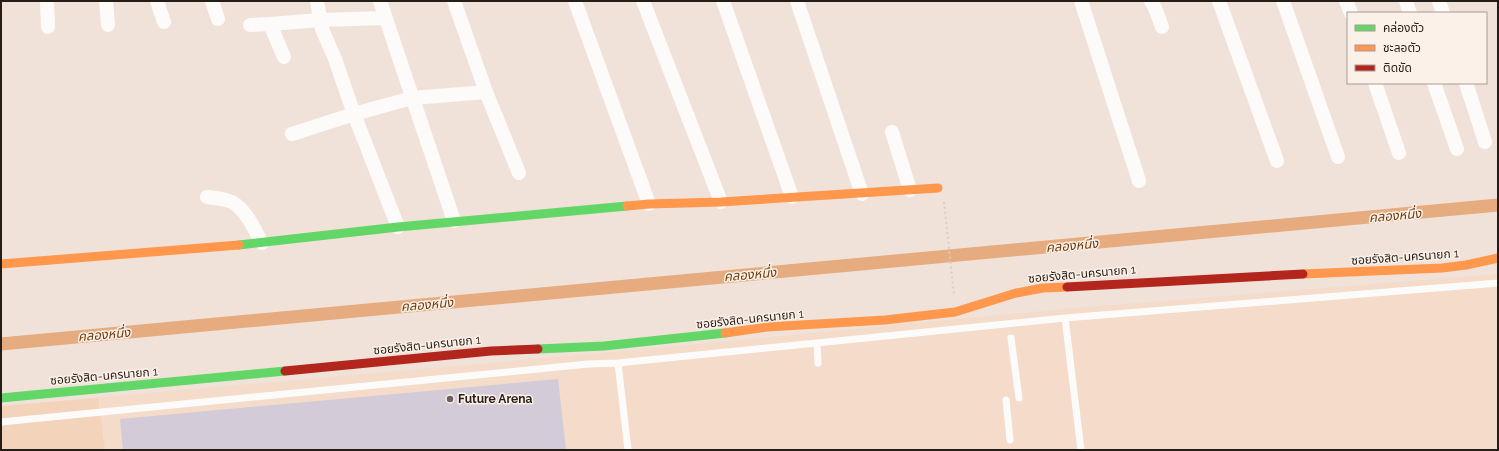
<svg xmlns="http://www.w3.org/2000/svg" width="1499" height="451" viewBox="0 0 1499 451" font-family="Raleway,'Noto Sans Thai',sans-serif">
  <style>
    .built { fill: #f4dbca }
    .green { fill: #f4d3bb }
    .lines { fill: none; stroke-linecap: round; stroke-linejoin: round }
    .canal { stroke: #e6ac7f; stroke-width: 13 }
    .building { fill: #d3cbd7 }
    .path { stroke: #d3cfcc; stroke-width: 2; stroke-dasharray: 2 3; stroke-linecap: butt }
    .lane { stroke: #fdfbf9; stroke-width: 7 }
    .street { stroke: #fdfbf9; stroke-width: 14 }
    .fast { stroke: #63d668; stroke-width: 9 }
    .slow { stroke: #ff974d; stroke-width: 9 }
    .jam { stroke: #b3261e; stroke-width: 9 }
    .poi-dot { fill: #6d625a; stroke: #fcf1e9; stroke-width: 1.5 }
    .labels { text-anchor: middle; stroke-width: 3; stroke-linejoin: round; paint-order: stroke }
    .street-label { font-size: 12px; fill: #261d16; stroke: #fcf1e9 }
    .poi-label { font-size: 12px; font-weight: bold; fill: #261d16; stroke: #fcf1e9; text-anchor: start }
    .water-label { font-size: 13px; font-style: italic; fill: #6d3b0c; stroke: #fcf1e9 }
  </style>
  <rect width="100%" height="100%" fill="#f0e2d8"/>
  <!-- built -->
  <path class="built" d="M1498,274V450H1V406L625,351L1063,309Z"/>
  <!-- green -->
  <path class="green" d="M98,398L105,450H1V406Z"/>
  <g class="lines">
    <!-- canal -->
    <path class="canal" d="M1,344L1498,205"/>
  </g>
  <!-- building -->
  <path class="building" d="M558,379L566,450H123L120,419Z"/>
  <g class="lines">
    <!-- path -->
    <path class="path" d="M944,202L954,295"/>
    <!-- lane -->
    <path class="lane" d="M1065,318L1081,450
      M1011,338L1019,398
      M817,343L818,363
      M1006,400L1010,440
      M1,422L588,364L618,363
      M628,450L618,363L1065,318L1498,283"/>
    <!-- street -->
    <path class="street" d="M47,1L48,27
      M106,1L108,25
      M157,1L164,22
      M212,1L218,19
      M317,1L322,29L335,59L354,114L398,227
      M380,1L454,221
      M454,1L486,92
      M575,1L649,204
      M643,1L721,202
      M723,1L792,197
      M797,1L862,194
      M1081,1L1139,181
      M1151,1L1155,8L1162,27
      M1219,1L1277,161
      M1283,1L1338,157
      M1346,1L1351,13
      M1406,1L1410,13
      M1439,1L1443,13
      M270,24L284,57
      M250,25L270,24L319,20L386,18
      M1375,83L1399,153
      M1434,83L1457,149
      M1466,83L1485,142
      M892,132L910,190
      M292,134L354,114L412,98L486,92L519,173
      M207,197C215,198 225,199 232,202C247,211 254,229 262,243"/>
    <!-- fast -->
    <path class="fast" d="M239,245L398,227L627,206
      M538,349L604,346L725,333
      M1,398L285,371"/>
    <!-- slow -->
    <path class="slow" d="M627,206L649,204L721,202L938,188
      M1,264L239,245
      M1303,274L1442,268L1466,265L1498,258
      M725,333L767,327L885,320L955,312L1016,293L1043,288L1067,287"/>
    <!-- jam -->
    <path class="jam" d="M1067,287L1303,274
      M285,371L491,351L538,349"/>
  </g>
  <!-- markers -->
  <circle class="poi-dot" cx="450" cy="399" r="4"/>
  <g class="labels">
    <!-- street labels -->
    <g class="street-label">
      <text transform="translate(1405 257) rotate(-4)" y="4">ซอยรังสิต-นครนายก 1</text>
      <text transform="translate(1082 274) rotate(-5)" y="4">ซอยรังสิต-นครนายก 1</text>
      <text transform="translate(750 319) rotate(-6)" y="4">ซอยรังสิต-นครนายก 1</text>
      <text transform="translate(427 345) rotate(-6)" y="4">ซอยรังสิต-นครนายก 1</text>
      <text transform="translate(104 376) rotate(-5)" y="4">ซอยรังสิต-นครนายก 1</text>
    </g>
    <!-- poi labels -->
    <g class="poi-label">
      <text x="458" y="403">Future Arena</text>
    </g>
    <!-- water labels -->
    <g class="water-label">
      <text transform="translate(1395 215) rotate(-5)" y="5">คลองหนึ่ง</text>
      <text transform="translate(1072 245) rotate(-5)" y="5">คลองหนึ่ง</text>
      <text transform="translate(750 274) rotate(-5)" y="5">คลองหนึ่ง</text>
      <text transform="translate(427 304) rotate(-5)" y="5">คลองหนึ่ง</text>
      <text transform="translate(104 334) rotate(-5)" y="5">คลองหนึ่ง</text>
    </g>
  </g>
  <!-- border -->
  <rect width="1499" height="451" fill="none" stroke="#261d16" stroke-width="4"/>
  <!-- legend -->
  <rect x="1347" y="12" width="140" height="72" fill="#fcf1e9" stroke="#a69c95"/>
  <rect x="1355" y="25" width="20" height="6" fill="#63d668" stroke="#a69c95"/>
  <text x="1383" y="32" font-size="12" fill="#261d16">คล่องตัว</text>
  <rect x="1355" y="45" width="20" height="6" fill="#ff974d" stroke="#a69c95"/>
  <text x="1383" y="52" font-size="12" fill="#261d16">ชะลอตัว</text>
  <rect x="1355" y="65" width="20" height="6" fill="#b3261e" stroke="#a69c95"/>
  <text x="1383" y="72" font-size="12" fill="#261d16">ติดขัด</text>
</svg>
